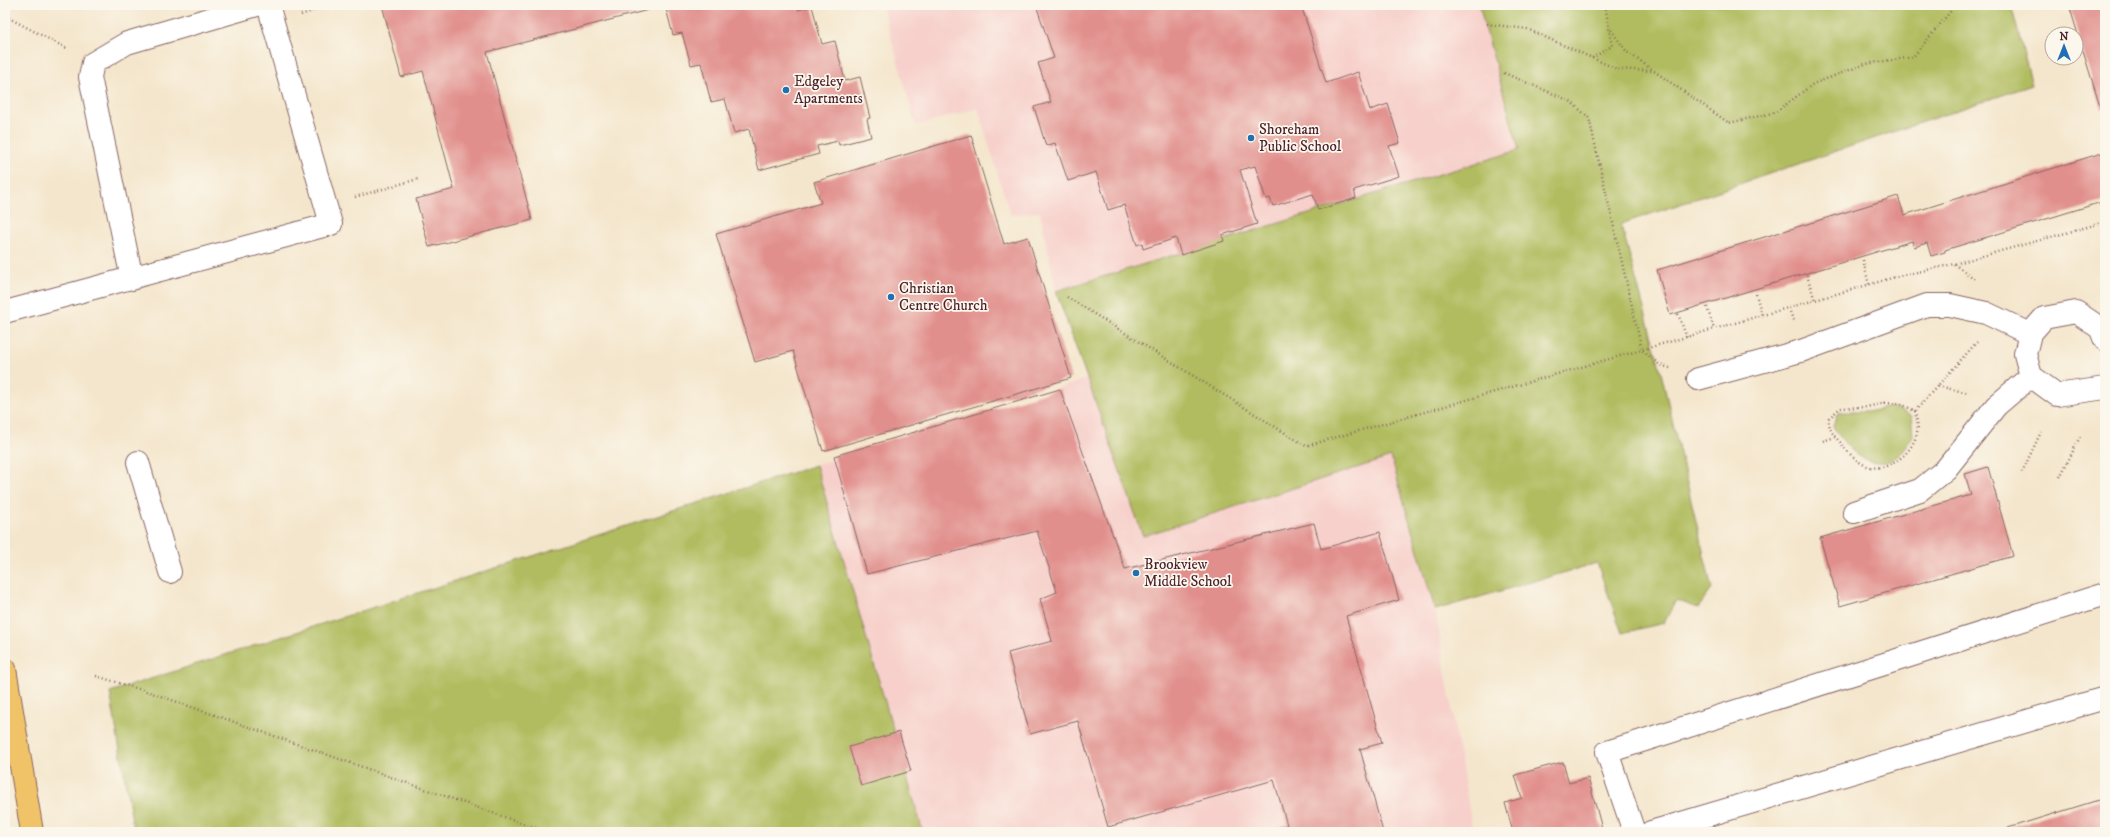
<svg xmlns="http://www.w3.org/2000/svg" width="2110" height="837" viewBox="0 0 2110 837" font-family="'IM FELL DW Pica',serif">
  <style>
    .built { fill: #f7d0cb }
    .green { fill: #b0bc5e; stroke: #7d6e44 }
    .building { fill: #e18f8c }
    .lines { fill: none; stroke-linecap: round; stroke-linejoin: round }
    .minor-casing { stroke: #866563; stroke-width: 24 }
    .major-casing { stroke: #866563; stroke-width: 24 }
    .path { stroke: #866563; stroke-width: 2.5; stroke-dasharray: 1 3; stroke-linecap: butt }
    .minor { stroke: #fff; stroke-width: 22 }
    .major { stroke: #f1c369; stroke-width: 22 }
    .poi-dot { fill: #1f6fb2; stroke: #fbf7ec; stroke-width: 1.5 }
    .labels { text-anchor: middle; stroke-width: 3.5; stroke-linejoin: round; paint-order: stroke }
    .poi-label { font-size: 15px; fill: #4a1f2b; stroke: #fbf7ec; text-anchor: start }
  </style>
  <rect width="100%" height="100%" fill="#fbf7ec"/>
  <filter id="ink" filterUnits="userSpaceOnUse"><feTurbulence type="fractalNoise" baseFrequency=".025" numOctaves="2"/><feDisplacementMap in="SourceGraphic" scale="8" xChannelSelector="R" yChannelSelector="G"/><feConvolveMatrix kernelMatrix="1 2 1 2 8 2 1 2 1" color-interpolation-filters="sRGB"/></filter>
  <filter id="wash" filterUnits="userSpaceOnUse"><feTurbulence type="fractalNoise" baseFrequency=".012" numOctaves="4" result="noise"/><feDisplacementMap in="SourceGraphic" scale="16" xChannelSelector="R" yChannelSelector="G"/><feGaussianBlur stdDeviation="0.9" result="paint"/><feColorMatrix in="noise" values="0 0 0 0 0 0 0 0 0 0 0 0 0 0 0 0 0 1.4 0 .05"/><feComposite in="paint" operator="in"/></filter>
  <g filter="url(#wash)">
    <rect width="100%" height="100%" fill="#f4e6cc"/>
    <!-- built -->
    <path class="built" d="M882,5H1479L1520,150L1056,291L1040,212L1010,215L978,108L916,126Z
      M1087,379L1143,536L1391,457L1435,610L1473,832H923L816,465Z"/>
    <!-- green -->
    <path class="green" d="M1479,5H2011L2032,85L1621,224L1658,360L1712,589L1698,608L1676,600L1664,623L1622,633L1597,563L1435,610L1391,457L1143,536L1056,291L1519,150Z
      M1891,407L1898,409L1911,416L1913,435C1890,482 1853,462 1833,426L1837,414L1841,412H1867Z
      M816,465L923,832H134L110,692Z"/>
    <g id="blocks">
      <!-- building -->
      <path class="building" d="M382,5H655L652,9L487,52L532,220L429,247L416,199L454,189L423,71L401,77Z
        M665,5H796L798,10L812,6L822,44L835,41L845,81L860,77L870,118L867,119L871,137L839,145L838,141L817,146L819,154L759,170L749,129L734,133L725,99L711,102L701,63L691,65L682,33L673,35Z
        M1036,5H1301L1326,83L1358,72L1370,110L1388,104L1400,143L1389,146L1399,176L1354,190L1356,198L1318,210L1313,194L1273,206L1270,198L1266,199L1255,166L1240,170L1257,224L1222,235L1224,241L1181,255L1176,238L1143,249L1142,243L1137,245L1124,205L1108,210L1096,172L1068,181L1055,143L1046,146L1034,107L1051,102L1038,63L1054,58Z
        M2069,5H2105V109L2101,110Z
        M971,135L1004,244L1028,237L1071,378L823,451L793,351L755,362L716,234L821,203L814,182Z
        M2105,152V201L1945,250V252L1931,256L1927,243L1914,247L1912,241L1670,315L1657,270L1898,196L1904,215Z
        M1060,389L1125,569L1314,523L1321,549L1380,532L1399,600L1346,616L1382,743L1360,749L1383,832H1264L1287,825L1274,780L1108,827L1078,721L1030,734L1008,653L1052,641L1040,599L1057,592L1037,531L867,574L834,456Z
        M1988,467L2013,556L1840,606L1820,538L1971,495L1965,474Z
        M899,732L911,771L861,786L849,747Z
        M1563,762L1569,783L1588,778L1603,832H1513L1505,803L1522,798L1515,775Z
        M2105,798V832H1995Z"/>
    </g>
  </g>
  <g filter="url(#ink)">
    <use href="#blocks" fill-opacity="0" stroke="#866563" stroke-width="1"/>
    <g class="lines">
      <defs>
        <path id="minor" d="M132,279L90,77L93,63L127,43L257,5
          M5,312L331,224L268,5
          M2105,340L2100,328L2076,312L2044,318L2030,334L2025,354L2031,376L2057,395L2105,388
          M1698,379L1801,351L1927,305H1950L1986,313L2030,334
          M138,462L170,572
          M1854,512L1920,490L1946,469L1996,406L2031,376
          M1634,832L1607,752L2105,594
          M1651,832L2105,698"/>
        <path id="major" d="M5,669L32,832"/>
      </defs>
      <!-- minor casing -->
      <use href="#minor" class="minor-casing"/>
      <!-- major casing -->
      <use href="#major" class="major-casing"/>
      <!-- path -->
      <path class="path" d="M301,15L329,5
        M5,16L68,49
        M1487,24L1527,29L1617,69L1654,71L1729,123L1776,112L1813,84L1865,64L1913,57L1950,12L1951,5
        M1611,30L1627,52L1653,70
        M1592,58L1612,46L1605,5
        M1504,73L1570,101L1589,118L1642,350L1660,365L1670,368
        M355,197L418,179
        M1863,260L1869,285
        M1954,264L1975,279
        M1807,275L1815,301
        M1756,294L1762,316
        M1067,297L1306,446L1899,276L1954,264L2105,222
        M1707,307L1714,329
        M1789,308L1794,323
        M1678,314L1687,338
        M1938,386L1968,393
        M1885,403L1901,404L1915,411C1916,418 1919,425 1917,432C1914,452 1888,474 1867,466C1856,462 1847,451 1840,442C1833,435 1828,428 1829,418L1840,408L1866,407Z
        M1915,411L1977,342
        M1823,441L1835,437
        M2022,472L2041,432
        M2060,477L2080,437
        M96,676L149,692L547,832"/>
      <!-- minor -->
      <use href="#minor" class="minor"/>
      <!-- major -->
      <use href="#major" class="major"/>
    </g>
  </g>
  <!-- markers -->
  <g class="poi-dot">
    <circle cx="786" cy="90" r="4"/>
    <circle cx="1251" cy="138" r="4"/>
    <circle cx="891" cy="297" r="4"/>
    <circle cx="1136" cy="573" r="4"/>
  </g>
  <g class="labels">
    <!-- poi labels -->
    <g class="poi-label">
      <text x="794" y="86">Edgeley<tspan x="794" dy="17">Apartments</tspan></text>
      <text x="1259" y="134">Shoreham<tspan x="1259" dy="17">Public School</tspan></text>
      <text x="899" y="293">Christian<tspan x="899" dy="17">Centre Church</tspan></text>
      <text x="1144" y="569">Brookview<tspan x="1144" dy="17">Middle School</tspan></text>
    </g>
  </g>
  <!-- margin -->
  <rect width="2110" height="837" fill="none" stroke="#fbf7ec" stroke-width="20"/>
  <!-- north arrow -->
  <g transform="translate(2064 46)"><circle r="19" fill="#fbf7ec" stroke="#b4a19f"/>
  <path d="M0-3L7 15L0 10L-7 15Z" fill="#1f6fb2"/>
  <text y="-6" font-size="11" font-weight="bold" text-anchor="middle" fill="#4a1f2b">N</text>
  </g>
</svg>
